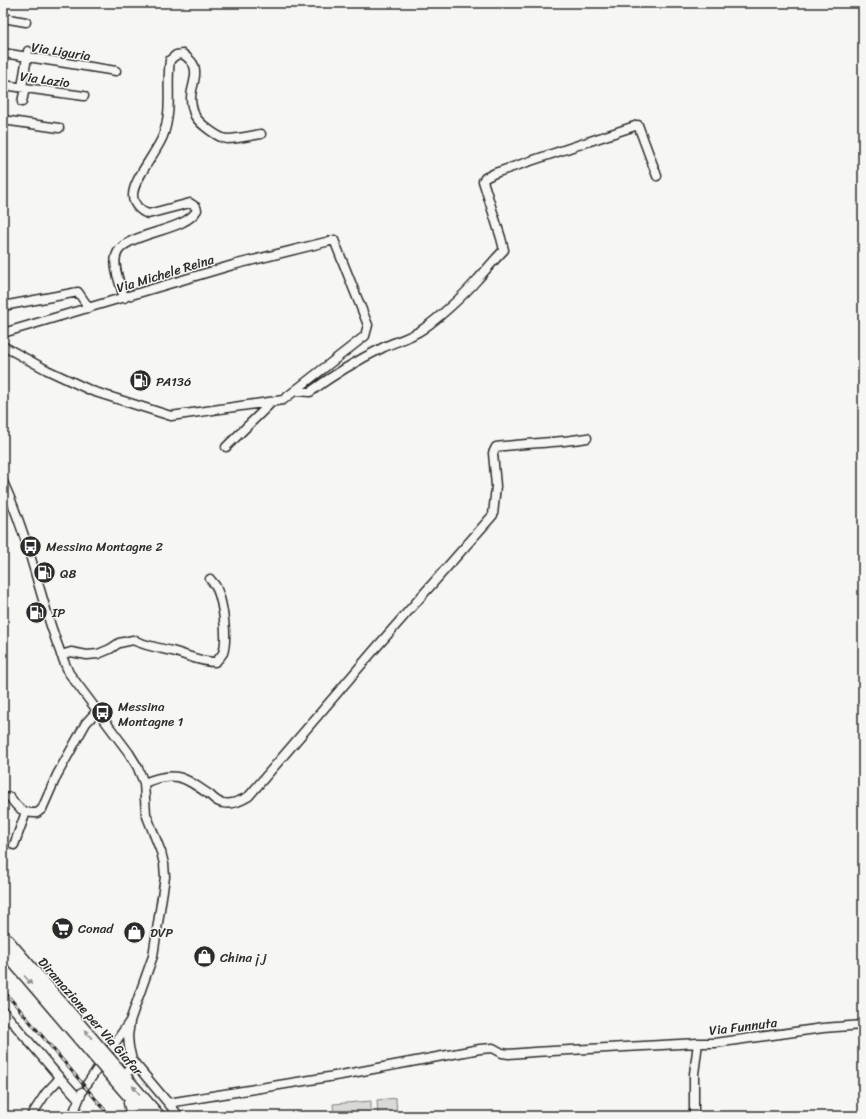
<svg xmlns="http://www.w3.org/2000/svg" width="866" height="1119" viewBox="0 0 866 1119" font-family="Sriracha,sans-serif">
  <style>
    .green { fill: #d9d9d5; stroke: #828280 }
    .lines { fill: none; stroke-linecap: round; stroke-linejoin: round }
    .minor-casing { stroke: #2b2b2b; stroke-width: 11 }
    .highway-casing { stroke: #2b2b2b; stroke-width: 14 }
    .minor { stroke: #f6f6f2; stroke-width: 8 }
    .highway { stroke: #f6f6f2; stroke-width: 11 }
    .rail-casing { stroke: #2b2b2b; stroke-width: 3 }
    .rail { stroke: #f6f6f2; stroke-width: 1.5; stroke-dasharray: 4.5; stroke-linecap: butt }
    .highway-bridge-casing { stroke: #2b2b2b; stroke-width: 14; stroke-linecap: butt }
    .highway-bridge { stroke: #f6f6f2; stroke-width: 11 }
    .oneway { fill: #90908e }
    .labels { text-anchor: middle; stroke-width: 3; stroke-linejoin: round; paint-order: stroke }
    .street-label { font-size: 13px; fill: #2b2b2b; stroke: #f6f6f2 }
    .poi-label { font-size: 13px; fill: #2b2b2b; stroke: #f6f6f2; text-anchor: start }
  </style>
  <rect width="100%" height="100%" fill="#f6f6f2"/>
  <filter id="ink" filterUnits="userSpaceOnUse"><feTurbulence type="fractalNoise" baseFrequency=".025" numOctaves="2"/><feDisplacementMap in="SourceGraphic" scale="8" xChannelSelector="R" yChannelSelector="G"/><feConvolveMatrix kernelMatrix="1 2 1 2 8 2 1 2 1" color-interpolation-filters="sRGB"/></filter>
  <g filter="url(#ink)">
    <!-- green -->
    <path class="green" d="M396,1098L397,1116H378L377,1100Z
      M371,1101V1116H334L333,1104Z"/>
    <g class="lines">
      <defs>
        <path id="minor" d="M3,18L26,22
          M3,53L116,71
          M3,85L84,96
          M22,87L28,51
          M22,102L25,88
          M3,120L59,128
          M124,298C121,285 113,269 116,256C122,232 185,233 197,210L196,207L190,203L148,214C140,211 133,204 133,196C132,181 157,152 163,136C173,109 166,86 170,60L176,55L183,54C189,59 195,63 195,71C196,80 191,89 191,98C191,104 193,111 195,116C200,124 218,138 227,139C238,139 250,136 261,134
          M3,306L78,292L89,308
          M3,333L233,265L334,240L368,325L365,336L283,400L171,416L92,391L47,370L3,346
          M296,391L310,392C333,375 358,360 384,347C397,341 410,338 423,329C440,317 463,296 477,280C486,270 494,260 504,250L501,238L483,181L485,178L495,173L638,125L657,176
          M226,447L272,402
          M3,482C11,499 18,518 24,536C39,582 49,629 69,673L129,753L137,766L144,783L146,814L161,852L164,864L165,877L153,956L130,1021L87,1084
          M61,655L71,652L87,655L98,654L110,649L119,643L133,640C146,646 159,648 172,651C187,655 200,662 215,662C218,660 221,656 223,653C228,638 223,603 217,589C216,585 212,582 210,579
          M144,783C175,770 184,777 210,795C213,798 218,803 223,803C232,805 241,801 249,796L375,649L493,515L496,486L493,453L496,447C526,443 557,443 587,438
          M10,797C17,808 24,814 37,813L42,809L57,775L86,723L97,711
          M14,845L26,812
          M3,1011L60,1078L78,1098
          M130,1022L128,1036L129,1047L132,1060L179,1116
          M129,1071L130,1056
          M128,1103L131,1116
          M168,1103L341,1075L480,1049L493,1048L502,1053L509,1054L534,1052L698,1043
          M31,1116L46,1093L60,1078
          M75,1116V1109L82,1092
          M694,1116V1074L698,1043H715L823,1028L863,1025"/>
        <path id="highway" d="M113,1063L159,1116
          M106,1070L146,1116"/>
      </defs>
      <!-- minor casing -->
      <use href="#minor" class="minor-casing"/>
      <!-- highway casing -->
      <use href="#highway" class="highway-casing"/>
      <!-- minor -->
      <use href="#minor" class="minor"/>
      <!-- highway -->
      <use href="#highway" class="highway"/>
      <defs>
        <path id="rail" d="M3,990L110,1116"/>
      </defs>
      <!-- rail casing -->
      <use href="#rail" class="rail-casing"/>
      <!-- rail -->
      <use href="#rail" class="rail"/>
      <defs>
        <path id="highway-bridge" d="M3,935L113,1063
          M3,950L106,1070"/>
      </defs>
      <!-- highway-bridge casing -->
      <use href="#highway-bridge" class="highway-bridge-casing"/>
      <!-- highway-bridge -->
      <use href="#highway-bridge" class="highway-bridge"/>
    </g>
    <!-- one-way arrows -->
    <defs><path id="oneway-solid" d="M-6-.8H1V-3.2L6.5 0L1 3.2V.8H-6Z"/></defs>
    <g class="oneway">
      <use href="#oneway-solid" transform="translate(28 980) rotate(49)"/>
      <use href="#oneway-solid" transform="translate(88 1034) rotate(-131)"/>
      <use href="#oneway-solid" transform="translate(136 1090) rotate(-131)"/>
    </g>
  </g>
  <!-- icons -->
  <defs>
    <symbol id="fuel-disc" viewBox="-11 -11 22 22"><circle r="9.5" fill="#2b2b2b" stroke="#f6f6f2"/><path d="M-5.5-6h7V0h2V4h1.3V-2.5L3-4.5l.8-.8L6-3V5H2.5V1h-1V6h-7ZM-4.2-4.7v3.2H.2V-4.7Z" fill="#fff"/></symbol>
    <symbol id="bus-disc" viewBox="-11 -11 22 22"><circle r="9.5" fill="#2b2b2b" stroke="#f6f6f2"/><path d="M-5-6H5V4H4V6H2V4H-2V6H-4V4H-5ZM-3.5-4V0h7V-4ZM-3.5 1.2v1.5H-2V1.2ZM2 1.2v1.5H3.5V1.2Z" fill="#fff"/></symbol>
    <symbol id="supermarket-disc" viewBox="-11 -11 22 22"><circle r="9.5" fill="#2b2b2b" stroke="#f6f6f2"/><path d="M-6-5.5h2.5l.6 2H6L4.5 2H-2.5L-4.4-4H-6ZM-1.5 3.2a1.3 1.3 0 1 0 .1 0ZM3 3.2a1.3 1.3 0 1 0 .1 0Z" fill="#fff"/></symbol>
    <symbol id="shop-disc" viewBox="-11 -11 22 22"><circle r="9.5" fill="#2b2b2b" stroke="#f6f6f2"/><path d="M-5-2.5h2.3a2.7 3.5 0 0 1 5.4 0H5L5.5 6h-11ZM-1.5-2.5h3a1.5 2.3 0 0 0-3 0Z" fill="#fff"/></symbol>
  </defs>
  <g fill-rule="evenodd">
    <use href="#fuel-disc" x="128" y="368" width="25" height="25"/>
    <use href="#bus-disc" x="18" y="534" width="25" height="25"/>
    <use href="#fuel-disc" x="32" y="560" width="25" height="25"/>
    <use href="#fuel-disc" x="24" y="600" width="25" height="25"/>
    <use href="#bus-disc" x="90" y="700" width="25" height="25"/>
    <use href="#supermarket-disc" x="50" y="916" width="25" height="25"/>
    <use href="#shop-disc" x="122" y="920" width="25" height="25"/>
    <use href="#shop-disc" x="192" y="944" width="25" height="25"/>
  </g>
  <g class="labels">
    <!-- street labels -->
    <g class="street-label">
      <text transform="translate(61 51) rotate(9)" y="5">Via Liguria</text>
      <text transform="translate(45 79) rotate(8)" y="5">Via Lazio</text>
      <text transform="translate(165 273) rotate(-17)" y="5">Via Michele Reina</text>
      <text transform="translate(91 1016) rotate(49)" y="5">Diramazione per Via Giafar</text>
      <text transform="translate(743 1026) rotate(-7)" y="5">Via Funnuta</text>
    </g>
    <!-- poi labels -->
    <g class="poi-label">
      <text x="156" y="386">PA136</text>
      <text x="46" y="551">Messina Montagne 2</text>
      <text x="60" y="578">Q8</text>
      <text x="52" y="617">IP</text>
      <text x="118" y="711">Messina<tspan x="118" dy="15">Montagne 1</tspan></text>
      <text x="78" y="933">Conad</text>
      <text x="150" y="937">DVP</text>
      <text x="220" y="962">China j j</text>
    </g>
  </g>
  <!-- margin -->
  <rect width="866" height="1119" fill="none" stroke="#f6f6f2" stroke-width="16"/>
  <rect x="8" y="8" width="850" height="1103" fill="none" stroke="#2b2b2b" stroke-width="1.5" filter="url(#ink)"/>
</svg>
